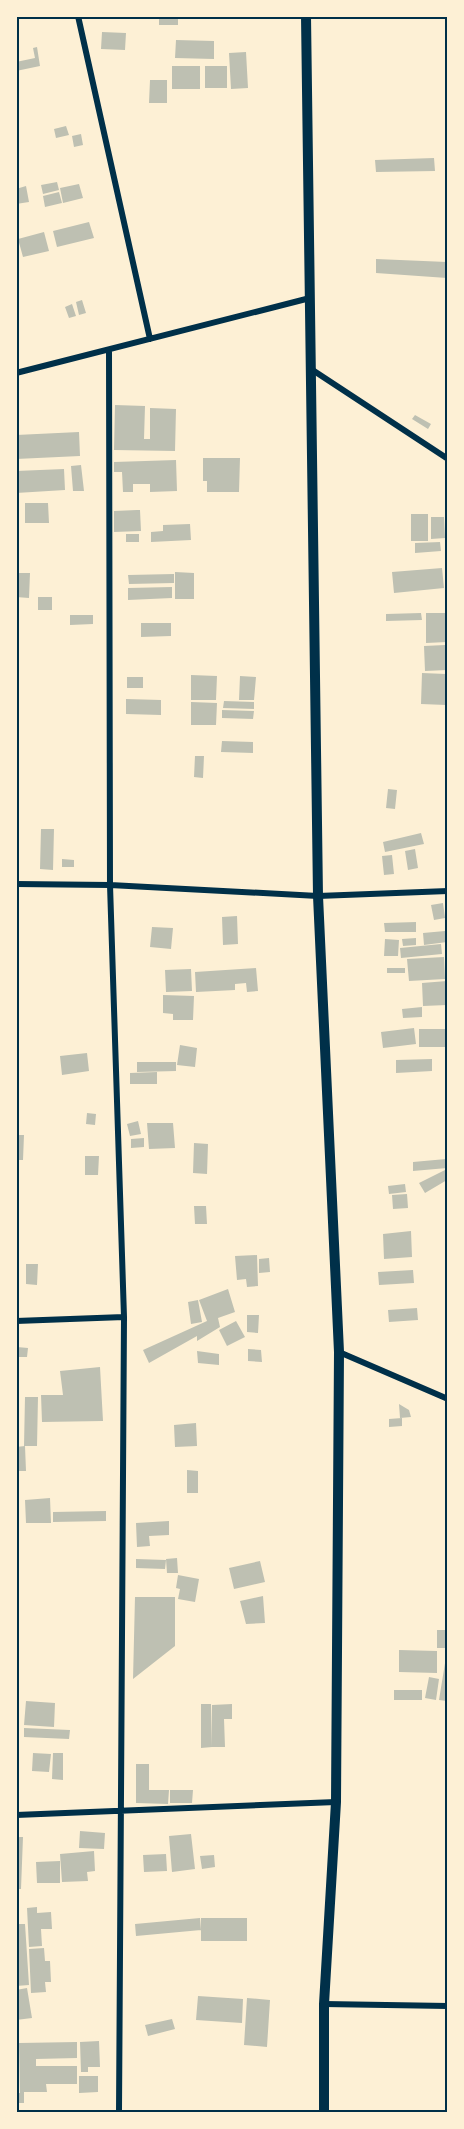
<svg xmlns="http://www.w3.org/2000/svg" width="464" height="2129" viewBox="0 0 464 2129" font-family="'Open Sans',sans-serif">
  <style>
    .building { fill: #bec0b2 }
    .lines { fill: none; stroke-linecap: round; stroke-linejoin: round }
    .minor { stroke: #003049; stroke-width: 6 }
    .tertiary { stroke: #003049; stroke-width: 10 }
    .neatline { fill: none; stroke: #003049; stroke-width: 2 }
  </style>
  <rect width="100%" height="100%" fill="#fdf0d5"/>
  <!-- building -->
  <path class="building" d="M159,16H178V25H159Z
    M102,32L126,33L125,50L101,49Z
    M176,40L214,41V59L175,58Z
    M37,47L40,66L16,71V62L35,58L33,48Z
    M246,52L248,88L231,89L229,53Z
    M172,66H200V89H172Z
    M205,66H227V88H205Z
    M150,80H167V103H149Z
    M66,126L69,135L56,138L54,129Z
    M81,134L83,145L74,147L72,136Z
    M434,158L435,171L376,172L375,160Z
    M57,182L59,190L43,194L41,185Z
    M79,184L83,198L63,203L60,188Z
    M26,186L29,202L16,204V189Z
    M59,192L62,203L45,207L43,196Z
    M89,222L94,238L57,247L53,231Z
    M44,232L49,251L23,257L18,239Z
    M376,259L447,262V278L376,273Z
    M82,300L86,313L79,315L76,302Z
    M72,304L76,316L69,318L65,307Z
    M115,405L145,406L144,439H150V408L176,409L175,451L114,450Z
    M415,415L431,424L428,429L412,419Z
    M79,432L80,456L16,459V435Z
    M203,458H240L239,492H207V481H203Z
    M176,460L177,491L150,492V484H133V492H123L122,472H114V462Z
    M81,465L84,491H73L71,466Z
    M64,469L65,490L16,493V471Z
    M25,503H48L49,523H25Z
    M137,510H140L141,531L114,532V511Z
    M411,514H428V541H411Z
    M431,517H444L445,538L431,539Z
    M190,524L191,540L151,542V532L163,531V525Z
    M126,534H139V542H126Z
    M440,542L441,551L415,553V543Z
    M442,568L444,588L394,593L392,572Z
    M175,572L194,573V599H175Z
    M16,573H30L29,598L16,597Z
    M174,574V583L129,584L128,575Z
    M172,587V598L128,600V588Z
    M38,597H52V610H38Z
    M421,613L422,620L386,621V614Z
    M426,613H447V642L426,643Z
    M70,615H93V624L70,625Z
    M141,623H171V636L141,637Z
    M445,645L447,670L425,671L424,646Z
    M422,673L446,674V705L421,704Z
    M191,675L217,676L216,700H191Z
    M240,676L256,677L254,700H239Z
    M127,677H143V688H127Z
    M126,699L161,700V715L126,714Z
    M224,701L254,702V709L223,708Z
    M191,702L217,703L216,725H191Z
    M222,710L254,711L253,719L222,718Z
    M222,741L253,742V753L221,752Z
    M195,756H204L203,778L194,777Z
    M388,789L397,790L395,809L386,808Z
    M41,829H54L53,870L40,869Z
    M421,833L424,844L385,852L383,842Z
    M415,849L418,868L408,870L405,851Z
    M392,855L394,874L384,875L382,856Z
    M62,859L74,860V867H62Z
    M443,903L445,918L434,920L431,905Z
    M237,916L238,944L223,945L222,917Z
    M416,922V932H385L384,923Z
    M152,927L173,928L171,949L150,947Z
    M445,931L447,942L424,945L423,933Z
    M416,938V945L403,946L402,939Z
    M385,939L399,940L398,956H384Z
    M441,944L442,954L401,958L400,948Z
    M444,957L445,979L409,981L407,959Z
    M256,968L258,991L247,992L246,983L235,984V990L196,992L195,972Z
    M387,968H405V973H387Z
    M191,969L192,991L166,992L165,970Z
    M447,981V1005L423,1006L422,983Z
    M163,995L194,996L193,1020H173V1014L163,1013Z
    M422,1007V1017L403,1018L402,1009Z
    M414,1028L416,1044L383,1048L381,1032Z
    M419,1029H445L446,1047H419Z
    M180,1045L197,1048L195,1067L177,1065Z
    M87,1053L89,1071L62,1075L60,1056Z
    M432,1059V1071L396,1073V1060Z
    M137,1062H176V1071L137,1072Z
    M157,1072V1084H130V1073Z
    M87,1113L96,1114L95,1125L86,1124Z
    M138,1121L141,1134L130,1136L127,1124Z
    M147,1123H173L175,1148L149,1149Z
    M16,1135H24L23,1160H16Z
    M144,1138V1147L131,1148V1139Z
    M194,1143L208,1144L207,1174L193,1173Z
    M85,1156H99L98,1175H85Z
    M446,1159L447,1168L413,1171V1162Z
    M445,1170L447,1180L425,1193L419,1183Z
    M405,1184L406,1192L389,1194L388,1186Z
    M407,1194L408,1208L393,1209L392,1195Z
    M194,1206H206L207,1224H195Z
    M411,1231L412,1257L384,1259L383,1234Z
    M257,1255L258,1286L247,1287L246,1279L237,1280L235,1256Z
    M269,1258L270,1272L259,1273V1259Z
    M26,1264H38L37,1285L26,1284Z
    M413,1270L414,1283L379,1285L378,1272Z
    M228,1289L235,1312L218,1318L220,1327L197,1341V1336L149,1363L143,1350L207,1321L199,1300Z
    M198,1300L202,1322L191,1324L188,1302Z
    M417,1308L418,1320L389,1322L388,1310Z
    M247,1315H259L258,1333L247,1332Z
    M236,1321L245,1337L227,1346L219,1330Z
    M17,1347L28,1348L27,1357H16Z
    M248,1349L261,1350L262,1362L248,1361Z
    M197,1351L219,1354V1365L198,1363Z
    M100,1367L103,1421L42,1422L41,1395H63L60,1371Z
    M25,1397H38L37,1446H24Z
    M399,1404L409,1410L411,1417L400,1418Z
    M402,1418V1426L389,1427V1419Z
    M196,1423L197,1446L175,1447L174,1425Z
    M25,1446L26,1471H16V1447Z
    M187,1470L198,1471V1493H187Z
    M50,1498L51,1523H26L25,1500Z
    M106,1511V1521L53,1522V1512Z
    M169,1521V1535L149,1536L150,1546L137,1547L136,1523Z
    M177,1558L178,1573H167L166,1559Z
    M136,1559L166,1560L165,1569L136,1568Z
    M260,1561L265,1582L234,1589L229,1568Z
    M178,1575L199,1579L195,1602L178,1599L180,1589L176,1588Z
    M263,1596L265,1623L246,1624L240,1601Z
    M135,1597H175V1646L133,1679Z
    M437,1630H447V1648H437Z
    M399,1650L437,1651V1673L399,1672Z
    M446,1657H447V1701L439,1700Z
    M429,1677L439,1679L436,1700L425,1698Z
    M394,1690H422V1700H394Z
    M26,1701L55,1703L54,1727L24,1725Z
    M201,1704H211L212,1747L201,1748Z
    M232,1704V1719H224L225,1747H212V1705Z
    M24,1728L70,1730L69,1739L24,1737Z
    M33,1753L51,1754L49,1772L32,1771Z
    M53,1753H63V1780L52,1779Z
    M136,1764H149V1790H169L168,1804L136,1803Z
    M170,1790H193L192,1803H170Z
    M80,1831L105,1833L104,1849L79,1848Z
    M191,1834L195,1869L172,1872L169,1836Z
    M16,1837H23L21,1889H16Z
    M94,1851L95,1871L87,1872L88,1881L62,1882L60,1854Z
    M166,1854L167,1871L144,1872L143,1855Z
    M214,1855L215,1867L202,1869L200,1856Z
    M60,1861V1883H37L36,1862Z
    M37,1907V1913L51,1912L52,1929H41L42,1946L29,1947L27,1908Z
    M200,1918L201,1930L136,1936L135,1924Z
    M201,1918H247V1941H201Z
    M16,1924H25L29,1985L16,1986Z
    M44,1948L45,1961H50L51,1982H45L46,1992L31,1993L29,1949Z
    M27,1988L32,2018L16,2020V1990Z
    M198,1996L243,1999L242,2023L196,2020Z
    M247,1998L270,2000L267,2047L244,2045Z
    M172,2019L175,2029L148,2036L145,2025Z
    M99,2041L100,2067H88V2072H81L80,2042Z
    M77,2042V2058L36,2059V2066H77V2084H46L47,2092H24V2103H16V2093H20L19,2043Z
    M79,2076H98V2092L79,2093Z"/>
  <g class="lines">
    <!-- minor -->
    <path class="minor" d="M78,16L150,339
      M109,350L110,885L124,1317L119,2112
      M311,369L448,459
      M16,373L310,298
      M16,884L110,885L318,896L448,891
      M16,1321L124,1317
      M339,1352L448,1399
      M16,1815L336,1802
      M324,2004L448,2006"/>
    <!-- tertiary -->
    <path class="tertiary" d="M306,16L318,896L339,1352L336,1802L324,2004V2112"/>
  </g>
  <!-- border -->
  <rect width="464" height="2129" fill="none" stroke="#fdf0d5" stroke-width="36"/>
  <rect x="18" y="18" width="428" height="2093" class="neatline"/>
</svg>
